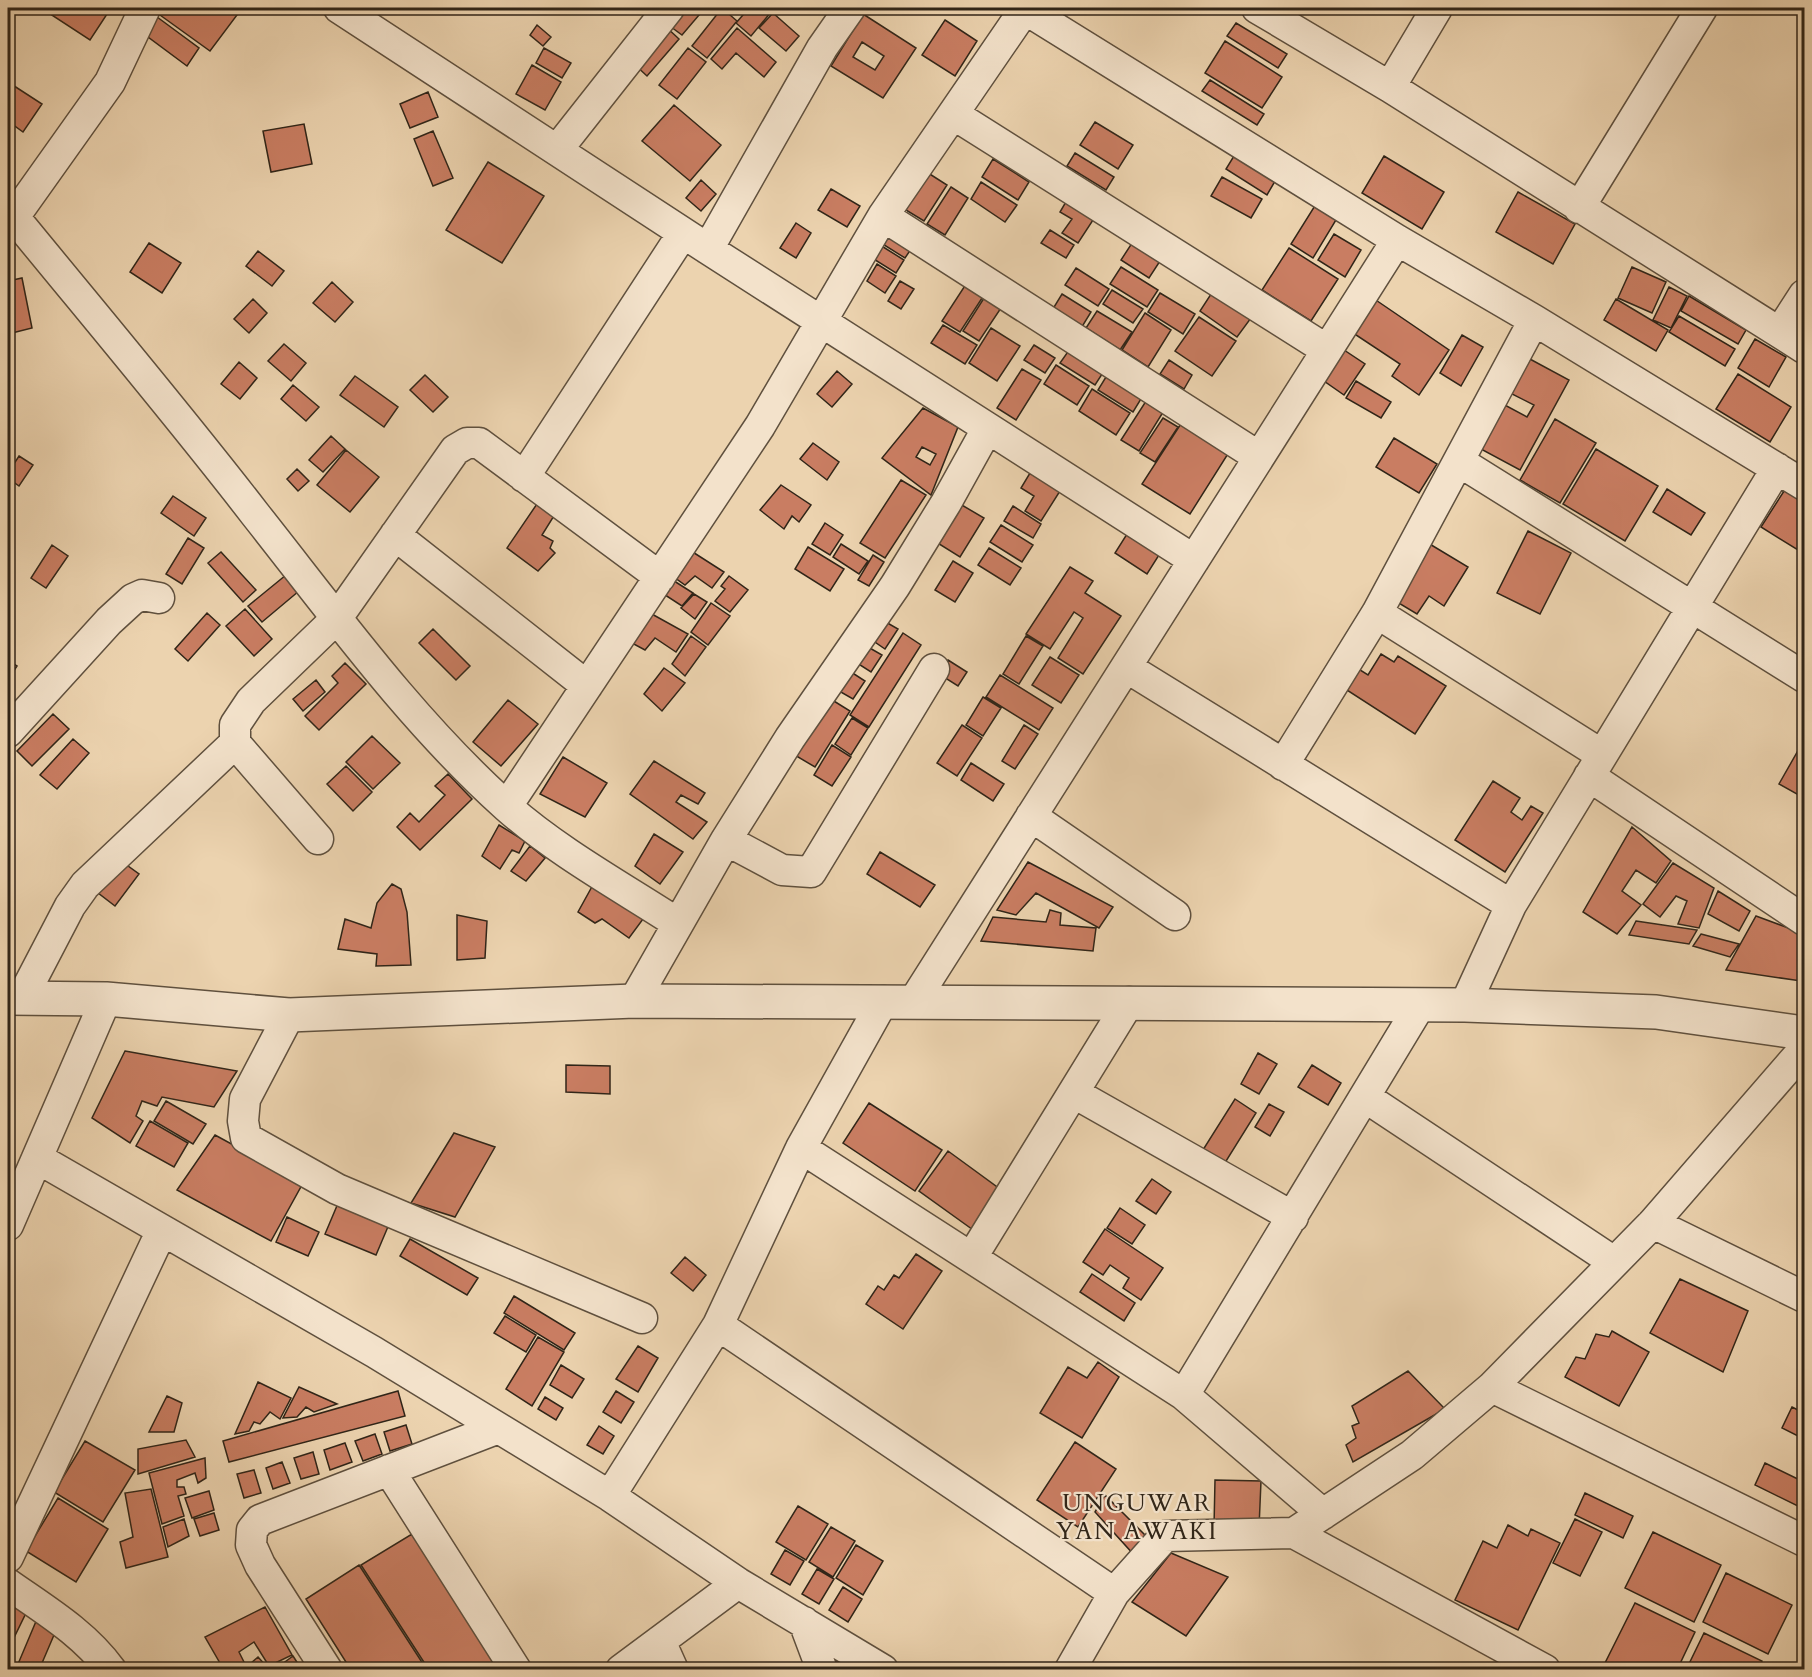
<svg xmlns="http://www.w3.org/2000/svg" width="1812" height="1677" viewBox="0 0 1812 1677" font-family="Cardo,serif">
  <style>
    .building { fill: #c97d62; stroke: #302518; stroke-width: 1.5; fill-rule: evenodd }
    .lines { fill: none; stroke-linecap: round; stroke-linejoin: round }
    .minor-casing { stroke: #5f503e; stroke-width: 33 }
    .tertiary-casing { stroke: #5f503e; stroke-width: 36 }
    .minor { stroke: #f3e2cb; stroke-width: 30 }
    .tertiary { stroke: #f3e2cb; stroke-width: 33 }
    .labels { text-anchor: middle; stroke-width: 4.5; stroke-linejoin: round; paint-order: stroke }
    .neighbourhood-label { font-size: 24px; letter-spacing: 1.5px; fill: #302518; stroke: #f3e2cb }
  </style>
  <rect width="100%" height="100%" fill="#ecd3af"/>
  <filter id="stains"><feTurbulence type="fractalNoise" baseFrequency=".00333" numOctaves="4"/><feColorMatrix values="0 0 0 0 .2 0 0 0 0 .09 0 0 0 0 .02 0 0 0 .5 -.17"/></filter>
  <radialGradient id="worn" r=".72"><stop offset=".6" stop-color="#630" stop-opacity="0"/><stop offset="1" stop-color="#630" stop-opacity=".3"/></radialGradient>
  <!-- building -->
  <path class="building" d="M41,8H111L90,40Z
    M155,8H227L237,15L210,51L153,10Z
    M681,8H705L682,35L667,24Z
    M722,8L737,21L707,58L692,46Z
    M749,8H766L771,12L751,36L736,23Z
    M773,13L799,36L786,51L759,28Z
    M153,14L199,48L187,66L140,31Z
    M863,14L916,48L883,98L831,66ZM862,42L884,56L875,70L853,57Z
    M945,20L977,41L955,76L922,55Z
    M1236,23L1287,54L1278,68L1227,36Z
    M537,25L551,37L543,46L530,35Z
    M665,26L679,39L647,76L633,63Z
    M737,28L776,62L764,77L736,53L722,69L711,59Z
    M1225,41L1282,77L1262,108L1205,73Z
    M544,48L571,63L562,78L536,63Z
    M688,48L706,62L677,99L659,85Z
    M532,65L561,82L545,110L516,94Z
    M1210,80L1264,114L1257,125L1202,91Z
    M8,82L42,104L23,132L8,121Z
    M428,92L438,117L410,128L400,104Z
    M674,105L721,145L690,181L642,141Z
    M1095,122L1133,145L1118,169L1080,145Z
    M304,124L312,164L271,172L263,131Z
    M433,131L453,178L433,186L414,139Z
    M1237,151L1278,176L1267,195L1226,169Z
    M1075,153L1114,177L1106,190L1067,166Z
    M1384,156L1444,192L1422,229L1362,193Z
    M993,159L1029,182L1018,200L982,177Z
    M488,162L544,196L502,263L446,230Z
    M925,171L947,185L924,221L901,207Z
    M1222,177L1262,199L1251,218L1211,196Z
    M701,180L716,194L701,211L686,198Z
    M981,182L1017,205L1005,222L971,199Z
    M951,187L968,198L945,235L927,224Z
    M831,189L860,206L847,227L818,210Z
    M1518,192L1575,224L1553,264L1496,232Z
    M1321,196L1342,210L1313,258L1291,244Z
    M1067,200L1095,217L1078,243L1062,233L1072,219L1060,212Z
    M796,223L811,233L796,258L780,248Z
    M1050,230L1074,245L1066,258L1041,243Z
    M888,231L913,246L905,258L881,243Z
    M1334,234L1361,250L1345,277L1318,260Z
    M1134,240L1162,258L1149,278L1121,260Z
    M149,243L181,263L162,293L130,272Z
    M880,245L904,260L896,273L872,258Z
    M1289,248L1338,279L1311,321L1262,290Z
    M258,251L284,271L272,286L246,266Z
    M877,264L896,276L885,293L867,281Z
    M1121,267L1158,290L1147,307L1110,284Z
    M1632,267L1666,282L1652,313L1618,298Z
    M1076,268L1109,289L1098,306L1065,285Z
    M22,278L32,328L8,334V281Z
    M900,281L914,289L901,309L888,301Z
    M968,281L986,292L960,332L942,321Z
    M332,282L353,302L335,322L313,303Z
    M1669,287L1687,296L1671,328L1653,320Z
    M1112,290L1143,309L1133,323L1103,304Z
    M1213,291L1251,318L1237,337L1200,311Z
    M1160,293L1195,314L1183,334L1148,312Z
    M1062,294L1091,312L1080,330L1051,312Z
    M1367,294L1449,350L1419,395L1392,376L1400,364L1344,327Z
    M986,295L1003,305L979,341L963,331Z
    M1689,296L1746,330L1738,344L1681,311Z
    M253,299L267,313L249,333L234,319Z
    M1616,299L1668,330L1656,351L1604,320Z
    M1097,311L1132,332L1120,350L1086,328Z
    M1145,313L1171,330L1148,367L1122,350Z
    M1679,316L1735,349L1725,366L1669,332Z
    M1199,317L1236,341L1212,376L1175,351Z
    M943,325L977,345L965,364L931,343Z
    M991,328L1020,346L997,381L969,363Z
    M1462,335L1483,347L1461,386L1440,373Z
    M1755,339L1786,357L1769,387L1738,368Z
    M284,344L306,363L291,381L268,361Z
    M1335,344L1365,364L1344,395L1314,374Z
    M1034,345L1055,358L1045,373L1024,360Z
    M1072,346L1106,368L1095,385L1060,363Z
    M1528,358L1569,380L1520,470L1479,448L1503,404L1527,417L1534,405L1510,393Z
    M1169,360L1192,375L1184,389L1160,374Z
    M239,362L257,378L240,399L221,384Z
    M1056,365L1089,386L1077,405L1044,384Z
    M1022,369L1041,380L1016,420L997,408Z
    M837,371L852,384L832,407L817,394Z
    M1109,372L1144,394L1133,412L1098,390Z
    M1738,374L1791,407L1770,442L1716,409Z
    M425,375L448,397L433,412L410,390Z
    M355,376L398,407L384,427L340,395Z
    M1356,381L1391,402L1381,418L1346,398Z
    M293,385L319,407L306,421L281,399Z
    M1092,389L1130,413L1116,435L1079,411Z
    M1148,398L1165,409L1139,451L1121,440Z
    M923,408L958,427L931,495L882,458ZM922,447L936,454L930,465L916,457Z
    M1163,418L1178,427L1155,462L1140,453Z
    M1184,419L1231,449L1190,514L1142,484Z
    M1555,419L1596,443L1560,503L1520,480Z
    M331,436L345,449L323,472L309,460Z
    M1394,438L1437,464L1419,493L1376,467Z
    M813,443L839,462L827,480L800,459Z
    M1596,449L1658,486L1625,541L1563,504Z
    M346,450L379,477L350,512L317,485Z
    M19,456L33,465L19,486L8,478V473Z
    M297,469L309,481L298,491L287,479Z
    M1030,473L1060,491L1041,521L1025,511L1034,496L1021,488Z
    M901,480L926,495L885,558L860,543Z
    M781,485L811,505L799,522L792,516L784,529L760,510Z
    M1786,488L1804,499V540L1798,550L1761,527Z
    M1667,489L1705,513L1691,535L1653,512Z
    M173,496L206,518L194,536L161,513Z
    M541,498L557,511L542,535L553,541L550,548L555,553L538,571L507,548Z
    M960,504L984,518L960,557L936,542Z
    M1013,506L1041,524L1033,538L1004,521Z
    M825,523L843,535L830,555L812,544Z
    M1001,525L1033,545L1022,562L990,542Z
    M1528,531L1571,553L1540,614L1497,593Z
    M1127,534L1159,555L1147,574L1115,553Z
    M188,538L204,548L182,584L166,574Z
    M1428,543L1468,567L1444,606L1429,596L1417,614L1392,599Z
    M841,544L868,561L859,574L833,557Z
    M52,545L68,556L46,588L31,578Z
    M808,547L844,569L830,591L795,569Z
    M989,548L1021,568L1010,585L978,565Z
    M688,549L724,572L712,588L695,576L685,585L671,575Z
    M221,552L256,590L243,602L208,563Z
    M873,555L884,562L869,586L858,580Z
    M953,561L973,573L955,602L935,590Z
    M1070,567L1093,581L1085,593L1121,616L1083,674L1058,658L1083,618L1074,612L1050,649L1026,634Z
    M286,575L299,591L262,622L248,606Z
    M729,576L748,590L730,612L715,601L725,589L721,586Z
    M671,579L693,593L682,606L662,593Z
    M694,594L707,602L695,619L681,608Z
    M711,603L730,616L708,645L691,632Z
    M245,609L272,639L254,656L226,626Z
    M207,613L220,625L188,661L175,649Z
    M650,613L688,634L676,652L655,638L645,650L630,642Z
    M884,621L898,629L885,649L872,640Z
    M433,629L470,666L456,680L419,643Z
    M903,633L921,645L869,727L850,715Z
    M691,636L706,647L685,676L672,664Z
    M1026,636L1043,646L1019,684L1003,674Z
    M868,647L882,655L871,672L857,663Z
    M1381,654L1394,662L1398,656L1446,686L1415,734L1336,683L1349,663L1368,675Z
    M1050,657L1079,675L1061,703L1032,685Z
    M8,660L17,666L8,680Z
    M948,660L967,672L958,686L939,674Z
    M345,663L366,684L319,730L305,716L338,683L332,676Z
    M664,668L685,683L662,711L644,694Z
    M851,672L865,681L853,699L839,691Z
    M1000,675L1053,708L1039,730L986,697Z
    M316,680L325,692L303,711L293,699Z
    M983,697L1001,708L983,736L966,725Z
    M829,698L850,711L815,767L793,754Z
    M508,700L538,724L501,766L473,742Z
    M53,714L69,729L32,766L17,751Z
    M852,718L868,728L851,755L835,744Z
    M962,725L982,738L957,776L937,763Z
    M1024,725L1038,734L1015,769L1002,761Z
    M372,736L400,763L373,789L346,762Z
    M73,739L89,753L57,789L40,775Z
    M1804,740V798L1779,784Z
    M832,745L851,757L832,786L814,775Z
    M563,757L607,783L585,817L540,794Z
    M654,761L705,793L698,804L681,795L676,802L707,822L693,839L630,794Z
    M971,763L1004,784L993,801L961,780Z
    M346,766L372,792L353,811L327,784Z
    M448,774L472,799L420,850L397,827L410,813L419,822L445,795L435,786Z
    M1493,781L1520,798L1511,812L1522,820L1531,806L1543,813L1505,872L1455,840Z
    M499,825L525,841L519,853L512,850L500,869L482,856Z
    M1632,827L1671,861L1656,883L1636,870L1622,891L1641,905L1617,934L1583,912Z
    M654,834L683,852L660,884L635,866Z
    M530,846L545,858L526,881L511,871Z
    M880,852L935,885L920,907L867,874Z
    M117,858L139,874L115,906L93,889Z
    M1028,862L1113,907L1099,928L1036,893L1016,915L997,910Z
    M1673,863L1714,888L1699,928L1678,924L1687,901L1676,896L1660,917L1643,904Z
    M594,883L646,915L629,938L602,919L595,923L578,912Z
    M392,884L401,889L407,912L411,965L376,966L377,954L338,949L345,919L371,928L377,903Z
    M1718,891L1750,911L1739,931L1708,914Z
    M1050,910L1061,913L1060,925L1096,928L1093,951L981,941L993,917L1046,922Z
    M457,915L487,921L485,958L457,960Z
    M1756,916L1802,933L1801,981L1726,970Z
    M1636,921L1697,930L1689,944L1629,935Z
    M1701,934L1739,944L1730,957L1693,946Z
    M125,1051L237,1071L214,1107L162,1097L157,1106L142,1101L136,1116L143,1121L130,1143L92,1118Z
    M1258,1053L1277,1064L1259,1094L1241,1084Z
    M566,1065L610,1066V1094L566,1092Z
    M1312,1065L1341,1083L1328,1105L1298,1087Z
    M1235,1099L1256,1113L1223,1166L1201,1153Z
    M166,1101L206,1124L193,1144L154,1121Z
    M869,1103L942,1150L915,1191L843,1143Z
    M1269,1104L1284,1112L1270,1136L1255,1127Z
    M150,1121L188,1143L174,1167L136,1146Z
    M454,1133L495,1147L455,1217L411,1203Z
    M215,1135L303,1183L271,1241L177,1190Z
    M948,1151L1004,1192L976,1232L919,1191Z
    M1152,1179L1171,1192L1156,1214L1136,1201Z
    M339,1201L390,1222L376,1255L325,1234Z
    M1120,1208L1145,1225L1132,1244L1107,1228Z
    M287,1217L319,1232L308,1256L276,1242Z
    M1105,1229L1163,1268L1141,1300L1123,1288L1129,1278L1110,1265L1103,1275L1083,1262Z
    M410,1239L478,1278L467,1295L400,1256Z
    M916,1254L942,1271L903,1329L866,1304L878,1286L884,1290L894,1275L899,1278Z
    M685,1257L706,1275L693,1291L671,1273Z
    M1092,1274L1135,1303L1124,1321L1080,1292Z
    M1680,1279L1748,1311L1723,1372L1650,1333Z
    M514,1296L575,1333L564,1350L504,1313Z
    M505,1316L536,1335L526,1352L494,1333Z
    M1612,1331L1649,1352L1619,1406L1565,1377L1576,1357L1585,1359L1596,1334L1609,1337Z
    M538,1337L564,1352L532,1406L506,1389Z
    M638,1346L658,1358L638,1392L616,1379Z
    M1098,1362L1119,1377L1082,1438L1040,1413L1068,1367L1087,1378Z
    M561,1365L584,1379L572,1398L550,1385Z
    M1408,1371L1445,1409L1353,1462L1346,1445L1356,1438L1352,1426L1359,1423L1352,1406Z
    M258,1382L291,1398L280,1419L270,1412L260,1424L254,1422L249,1431L235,1434Z
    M299,1387L337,1404L314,1412L306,1407L297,1417L283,1418Z
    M398,1391L405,1416L229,1462L223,1441Z
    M616,1391L634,1402L621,1423L603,1412Z
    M167,1396L182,1403L174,1432H149Z
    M545,1397L563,1408L556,1420L538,1409Z
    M1792,1407L1804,1413V1439L1782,1428Z
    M406,1425L412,1444L390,1451L384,1432Z
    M599,1426L614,1436L603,1454L587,1445Z
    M375,1434L382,1454L363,1461L355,1441Z
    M186,1440L195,1457L138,1474V1449Z
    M85,1441L135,1470L103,1522L54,1492Z
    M1075,1442L1116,1469L1078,1527L1037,1500Z
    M345,1443L352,1462L330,1470L324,1450Z
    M313,1452L319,1474L301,1479L294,1458Z
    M205,1458L206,1478L198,1483L195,1473L177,1480V1487H184L186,1494L178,1496L184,1516L162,1524L149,1473Z
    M282,1462L290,1483L273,1489L266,1468Z
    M1765,1463L1804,1482V1509L1755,1485Z
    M254,1470L261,1493L244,1498L237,1474Z
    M1215,1480L1261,1481L1259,1528L1214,1527Z
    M151,1489L168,1557L126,1568L120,1542L133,1537L125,1493Z
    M209,1491L214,1510L192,1518L185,1498Z
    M1585,1493L1633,1516L1623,1538L1575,1515Z
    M1105,1495L1150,1540L1136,1557L1095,1512Z
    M58,1498L108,1529L76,1582L26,1551Z
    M798,1506L828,1524L806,1560L776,1542Z
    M214,1513L219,1530L200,1536L194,1519Z
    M184,1519L189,1536L168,1547L163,1527Z
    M1575,1519L1602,1532L1580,1576L1553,1563Z
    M1508,1525L1528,1536L1531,1529L1560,1543L1518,1630L1455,1600L1483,1541L1497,1548Z
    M831,1527L855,1541L833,1577L809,1562Z
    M1653,1532L1721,1565L1694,1622L1625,1588Z
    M412,1534L495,1661L480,1670H429L361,1565Z
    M856,1545L883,1561L863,1595L836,1578Z
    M785,1550L804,1561L790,1585L771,1574Z
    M1171,1553L1228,1577L1186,1636L1132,1602Z
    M359,1565L427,1670H351L306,1599Z
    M817,1569L834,1579L819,1604L802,1594Z
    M1726,1573L1792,1605L1768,1654L1703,1622Z
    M843,1587L862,1599L848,1622L829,1610Z
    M1635,1603L1695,1632L1677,1670H1613L1604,1665Z
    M8,1604L26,1613L8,1650Z
    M265,1607L292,1655L269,1666L254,1642L239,1652L248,1670H224L205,1637Z
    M37,1619L57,1628L39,1670H32L18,1664Z
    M1704,1633L1762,1661L1758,1670H1686Z
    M293,1656L302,1670H274Z
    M258,1657L268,1668L266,1670H253L250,1664Z"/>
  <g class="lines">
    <defs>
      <path id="minor" d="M339,8L708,249L1194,560
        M1023,8L1397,240L1534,320L1804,485
        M1257,8L1390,87L1804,348
        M1390,87L1437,8
        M953,114L1327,350
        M557,150L669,8
        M1579,208L1702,8
        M883,216L1259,457
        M14,217C95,316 177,413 255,514C335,615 411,721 507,807C558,852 620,886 677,923
        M8,223L14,217L110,82L145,8
        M708,249L822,48L850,8
        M1780,332L1804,295
        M1460,462L1804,677
        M524,477L683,233
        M395,535L587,686
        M1377,613L1602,755
        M1126,667L1511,905
        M8,732L109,621L133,599L142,595L159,598
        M1283,765L1377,613L1534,320
        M1589,776L1804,920
        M507,806L760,426L883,216L1025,9
        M1031,816L1175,915
        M318,839L235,743V725L251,701L337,618L455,450L467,443H479L660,577
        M726,840L782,870L811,872L934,669
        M22,998L70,906L85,885L235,743
        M634,1001L726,840L790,738L895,586L946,503L987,429
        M914,1001L1397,240
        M1465,1005L1511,905L1777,468
        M289,1015L245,1099L243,1121L246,1138L337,1189L642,1318
        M1074,1093L1293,1217
        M1365,1097L1614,1262
        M801,1148L1184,1395L1323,1514
        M37,1158L374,1352L610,1496L738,1583L883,1670
        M1653,1223L1804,1297
        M8,1225L106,999
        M972,1257L1129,1002
        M718,1325L1114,1593
        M1492,1387L1804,1541
        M1184,1395L1420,1005
        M389,1470L516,1670
        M610,1496L718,1325L801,1148L883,1001
        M1294,1533L1412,1455L1492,1387L1653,1223L1804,1049
        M8,1557L162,1230
        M8,1584C45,1610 84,1633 111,1670
        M804,1622L822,1670
        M660,1641L673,1670
        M327,1670L260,1565L251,1545L252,1530L260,1520L496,1429
        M621,1670L738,1583
        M1070,1670L1114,1593L1165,1536L1294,1533L1545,1670"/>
      <path id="tertiary" d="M8,998L106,999L289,1015L634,1001L1465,1005L1656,1012L1804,1033"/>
    </defs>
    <!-- minor casing -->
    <use href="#minor" class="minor-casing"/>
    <!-- tertiary casing -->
    <use href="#tertiary" class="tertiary-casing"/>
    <!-- minor -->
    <use href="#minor" class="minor"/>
    <!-- tertiary -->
    <use href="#tertiary" class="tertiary"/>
  </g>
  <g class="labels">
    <!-- neighbourhood labels -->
    <g class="neighbourhood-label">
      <text x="1137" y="1511">UNGUWAR<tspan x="1137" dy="28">YAN AWAKI</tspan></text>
    </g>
  </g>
  <!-- margin -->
  <rect width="1812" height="1677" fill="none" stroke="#ecd3af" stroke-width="30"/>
  <rect x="9" y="9" width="1794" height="1659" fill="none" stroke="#302518" stroke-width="3"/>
  <rect x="15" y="15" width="1782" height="1647" fill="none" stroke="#302518" stroke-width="1.5"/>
  <rect width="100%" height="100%" filter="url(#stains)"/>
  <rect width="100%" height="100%" fill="url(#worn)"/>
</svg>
